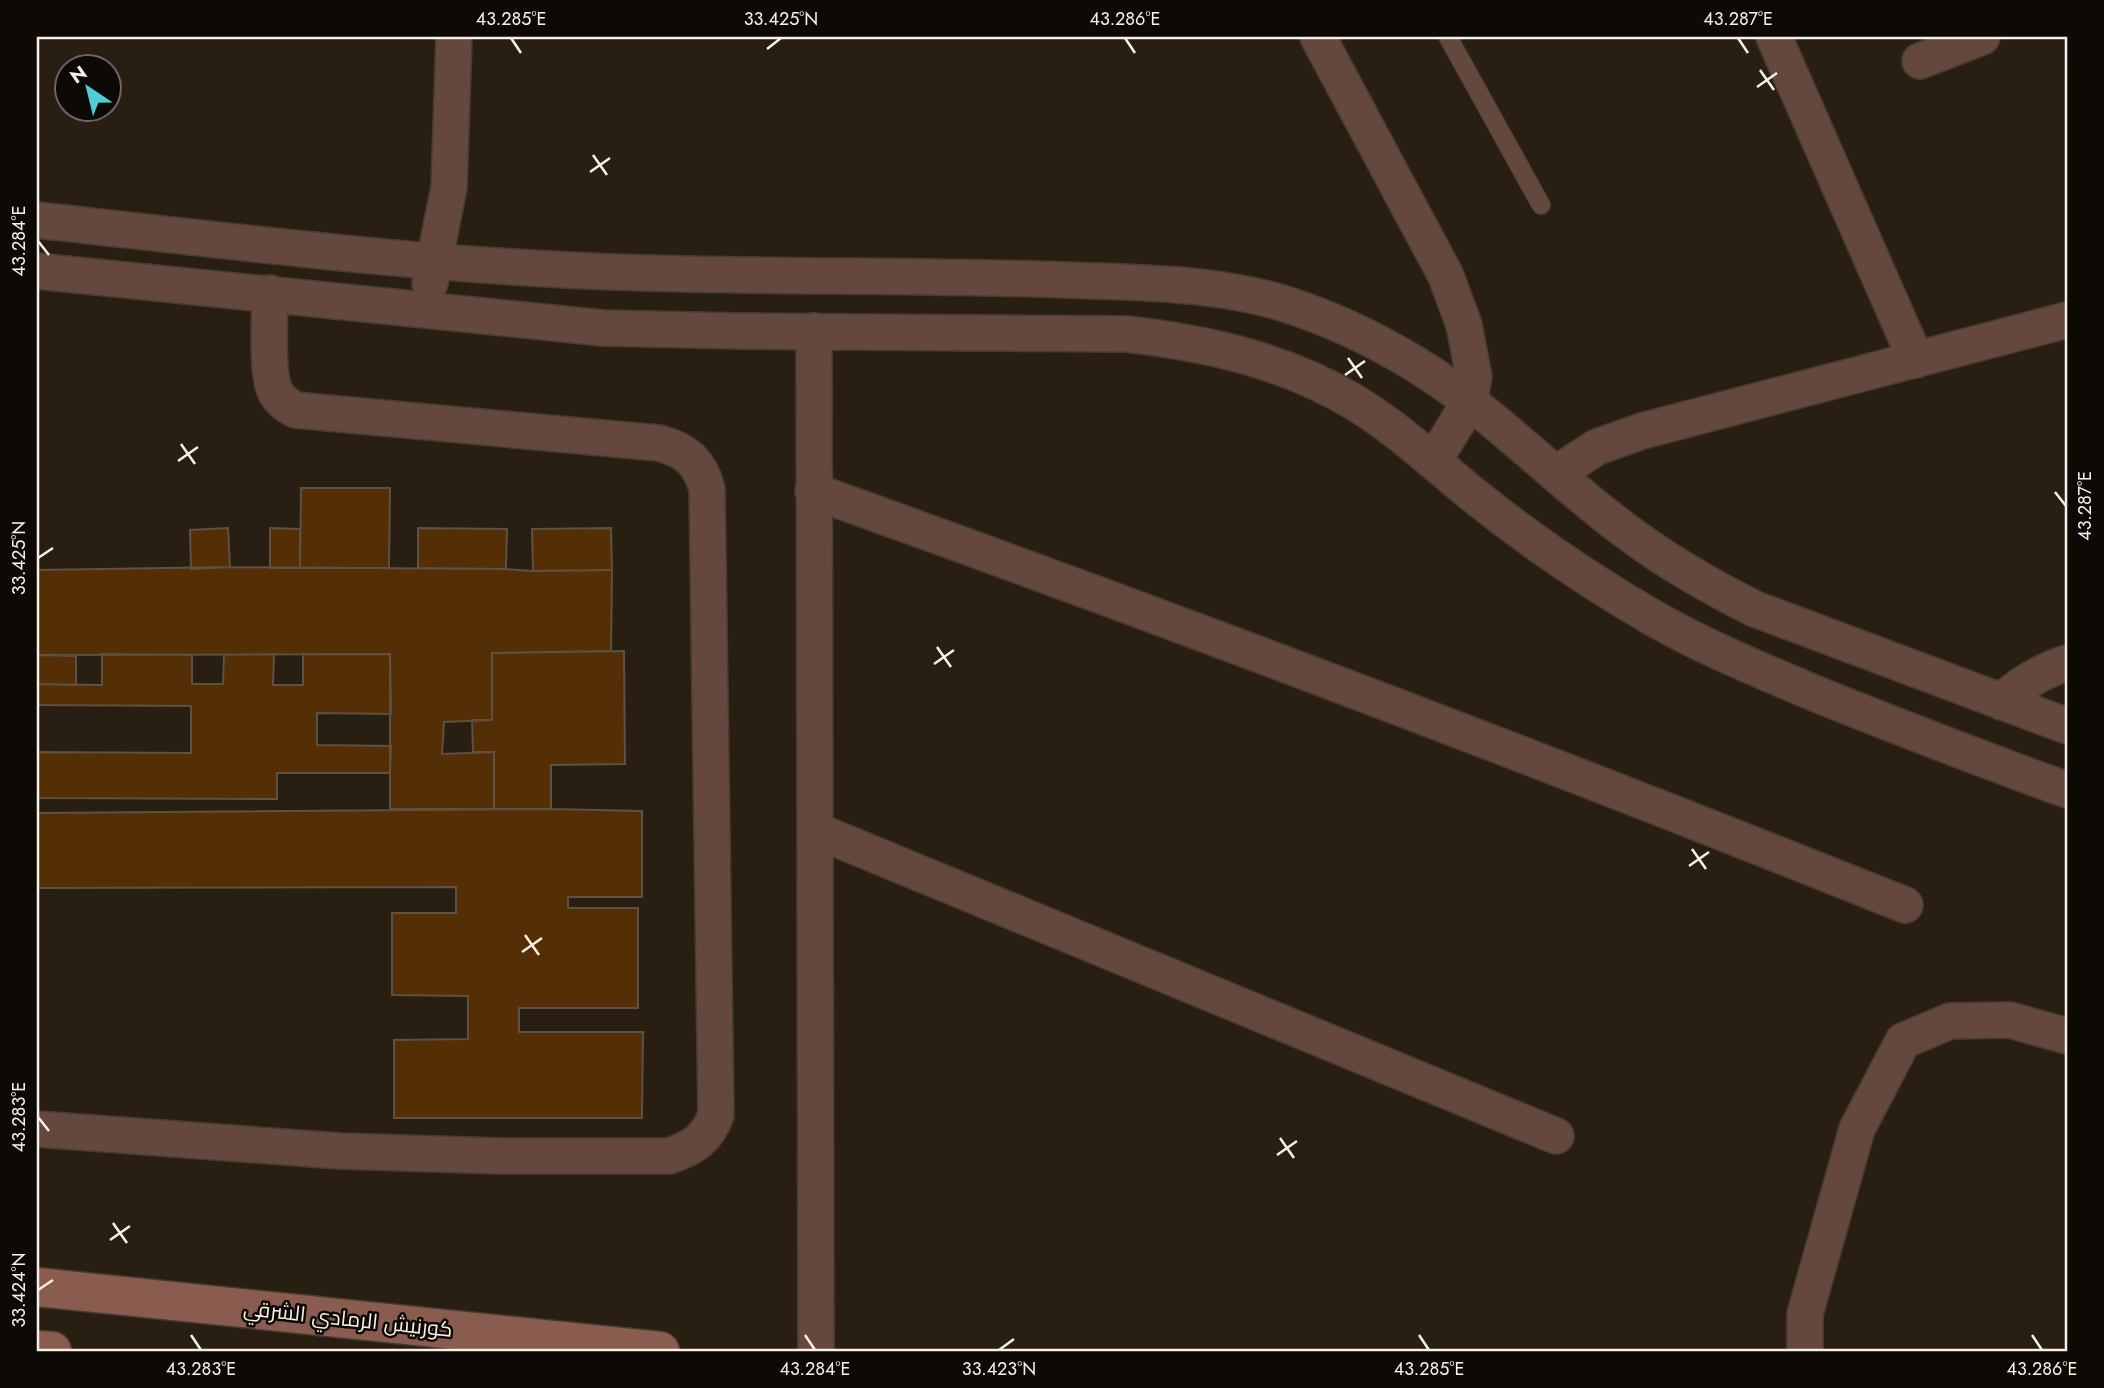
<svg xmlns="http://www.w3.org/2000/svg" width="2104" height="1388" viewBox="0 0 2104 1388" font-family="Jost,Cairo,sans-serif">
  <style>
    .building { fill: #542f06; stroke: #5f5044; stroke-width: 2 }
    .lines { fill: none; stroke-linecap: round; stroke-linejoin: round }
    .lane-casing { stroke: #453b2f; stroke-width: 20 }
    .street-casing { stroke: #453b2f; stroke-width: 38 }
    .secondary-casing { stroke: #453b2f; stroke-width: 41 }
    .lane { stroke: #64473f; stroke-width: 18 }
    .street { stroke: #64473f; stroke-width: 35 }
    .secondary { stroke: #8a5c50; stroke-width: 38 }
    .ticks { fill: none; stroke: #f6f0e7; stroke-width: 2.5 }
    .labels { text-anchor: middle; stroke-width: 5; stroke-linejoin: round; paint-order: stroke }
    .street-label { font-size: 21px; fill: #f6f0e7; stroke: #0d0905 }
    .neatline { fill: none; stroke: #f6f0e7; stroke-width: 2.5 }
    .ticks-label { font-size: 18px; text-anchor: middle; fill: #f6f0e7 }
  </style>
  <rect width="100%" height="100%" fill="#281e11"/>
  <!-- building -->
  <path class="building" d="M301,488H390L389,568H300Z
    M228,528L230,567L191,569L190,530Z
    M270,528L300,529V568H270Z
    M418,528L507,529L506,569L418,568Z
    M611,528L612,570L533,571L532,529Z
    M230,567L506,569L533,571L612,570L611,651L492,653V720L444,722L442,754L494,752V809H390V654L37,655V570Z
    M624,651L625,764L551,765V809H494V752H473L472,720H492V653Z
    M102,654L192,655V684H223L224,655L274,654L273,685H303V654H390L391,714L317,713V745L391,746L390,773H277V799L37,798V752L191,753V706L37,705V684L102,685Z
    M37,655L76,656V685L37,684Z
    M551,809L642,811V897H568V908H638V1008H519V1032H643L642,1118H394V1040L468,1039V996L392,995V913H456V887L37,888V813Z"/>
  <g class="lines">
    <defs>
      <path id="lane" d="M1448,37L1541,205"/>
      <path id="street" d="M1318,37L1446,276L1464,325L1474,377L1469,403L1434,460
        M1774,37L1916,360
        M1920,61L1982,37
        M37,220C239,242 442,268 646,273C786,277 926,275 1066,280C1143,283 1227,282 1300,309C1346,325 1391,348 1431,374C1502,421 1561,484 1630,534C1669,563 1711,587 1755,609L2067,726
        M37,271L603,328L739,331L1126,334C1206,343 1284,360 1354,402C1397,428 1432,461 1471,493C1529,540 1591,582 1655,619C1706,648 1760,670 1814,693C1898,727 1982,759 2067,790
        M430,283L449,187L454,37
        M814,331L816,1351
        M1557,473L1597,447L1642,431L2067,320
        M813,491C1179,622 1543,760 1905,905
        M2001,702C2020,684 2041,671 2067,663
        M815,830L1556,1136
        M37,1129L340,1151L500,1156H669C693,1148 707,1139 716,1115L707,489C700,462 686,450 659,443L295,410C287,405 279,400 275,391C266,372 270,317 270,293
        M1805,1351V1314L1857,1129L1903,1041L1950,1021L2010,1020L2067,1036"/>
      <path id="secondary" d="M37,1287L660,1351
        M37,1350L52,1351"/>
    </defs>
    <!-- lane casing -->
    <use href="#lane" class="lane-casing"/>
    <!-- street casing -->
    <use href="#street" class="street-casing"/>
    <!-- secondary casing -->
    <use href="#secondary" class="secondary-casing"/>
    <!-- lane -->
    <use href="#lane" class="lane"/>
    <!-- street -->
    <use href="#street" class="street"/>
    <!-- secondary -->
    <use href="#secondary" class="secondary"/>
  </g>
  <!-- ticks -->
  <path class="ticks" d="M511,38L521,53M1125,38L1135,53M1738,38L1748,53M767,49L781,38M1760,70L1774,90M1757,87L1777,73M593,155L607,175M590,172L610,158M38,241L49,255M1348,358L1362,378M1345,375L1365,361M181,444L195,464M178,461L198,447M2055,492L2066,506M38,558L53,548M937,647L951,667M934,664L954,650M1692,849L1706,869M1689,866L1709,852M525,935L539,955M522,952L542,938M38,1117L49,1131M1280,1138L1294,1158M1277,1155L1297,1141M113,1223L127,1243M110,1240L130,1226M38,1290L53,1280M191,1335L201,1350M805,1335L815,1350M1419,1335L1429,1350M2032,1335L2042,1350M999,1350L1014,1339"/>
  <g class="labels">
    <!-- street labels -->
    <g class="street-label">
      <text transform="translate(348 1319) rotate(6)" y="7">كورنيش الرمادي الشرقي</text>
    </g>
  </g>
  <!-- border -->
  <rect width="2104" height="1388" fill="none" stroke="#0d0905" stroke-width="77"/>
  <!-- north arrow -->
  <g transform="translate(88 88) rotate(325)"><circle r="33" fill="#0d0905" stroke="#6a655f" stroke-width="2"/>
  <path d="M0-5L12 26L0 18L-12 26Z" fill="#52cbd8"/>
  <text y="-10" font-size="19" font-weight="bold" text-anchor="middle" fill="#f6f0e7">N</text>
  </g>
  <rect x="38" y="38" width="2028" height="1312" class="neatline"/>
  <g class="ticks-label">
    <text x="511" y="25">43.285°E</text>
    <text x="781" y="25">33.425°N</text>
    <text x="1125" y="25">43.286°E</text>
    <text x="1738" y="25">43.287°E</text>
    <text transform="translate(19 241) rotate(-90)" y="6">43.284°E</text>
    <text transform="translate(2085 506) rotate(-90)" y="6">43.287°E</text>
    <text transform="translate(19 558) rotate(-90)" y="6">33.425°N</text>
    <text transform="translate(19 1117) rotate(-90)" y="6">43.283°E</text>
    <text transform="translate(19 1290) rotate(-90)" y="6">33.424°N</text>
    <text x="201" y="1375">43.283°E</text>
    <text x="815" y="1375">43.284°E</text>
    <text x="999" y="1375">33.423°N</text>
    <text x="1429" y="1375">43.285°E</text>
    <text x="2042" y="1375">43.286°E</text>
  </g>
</svg>
